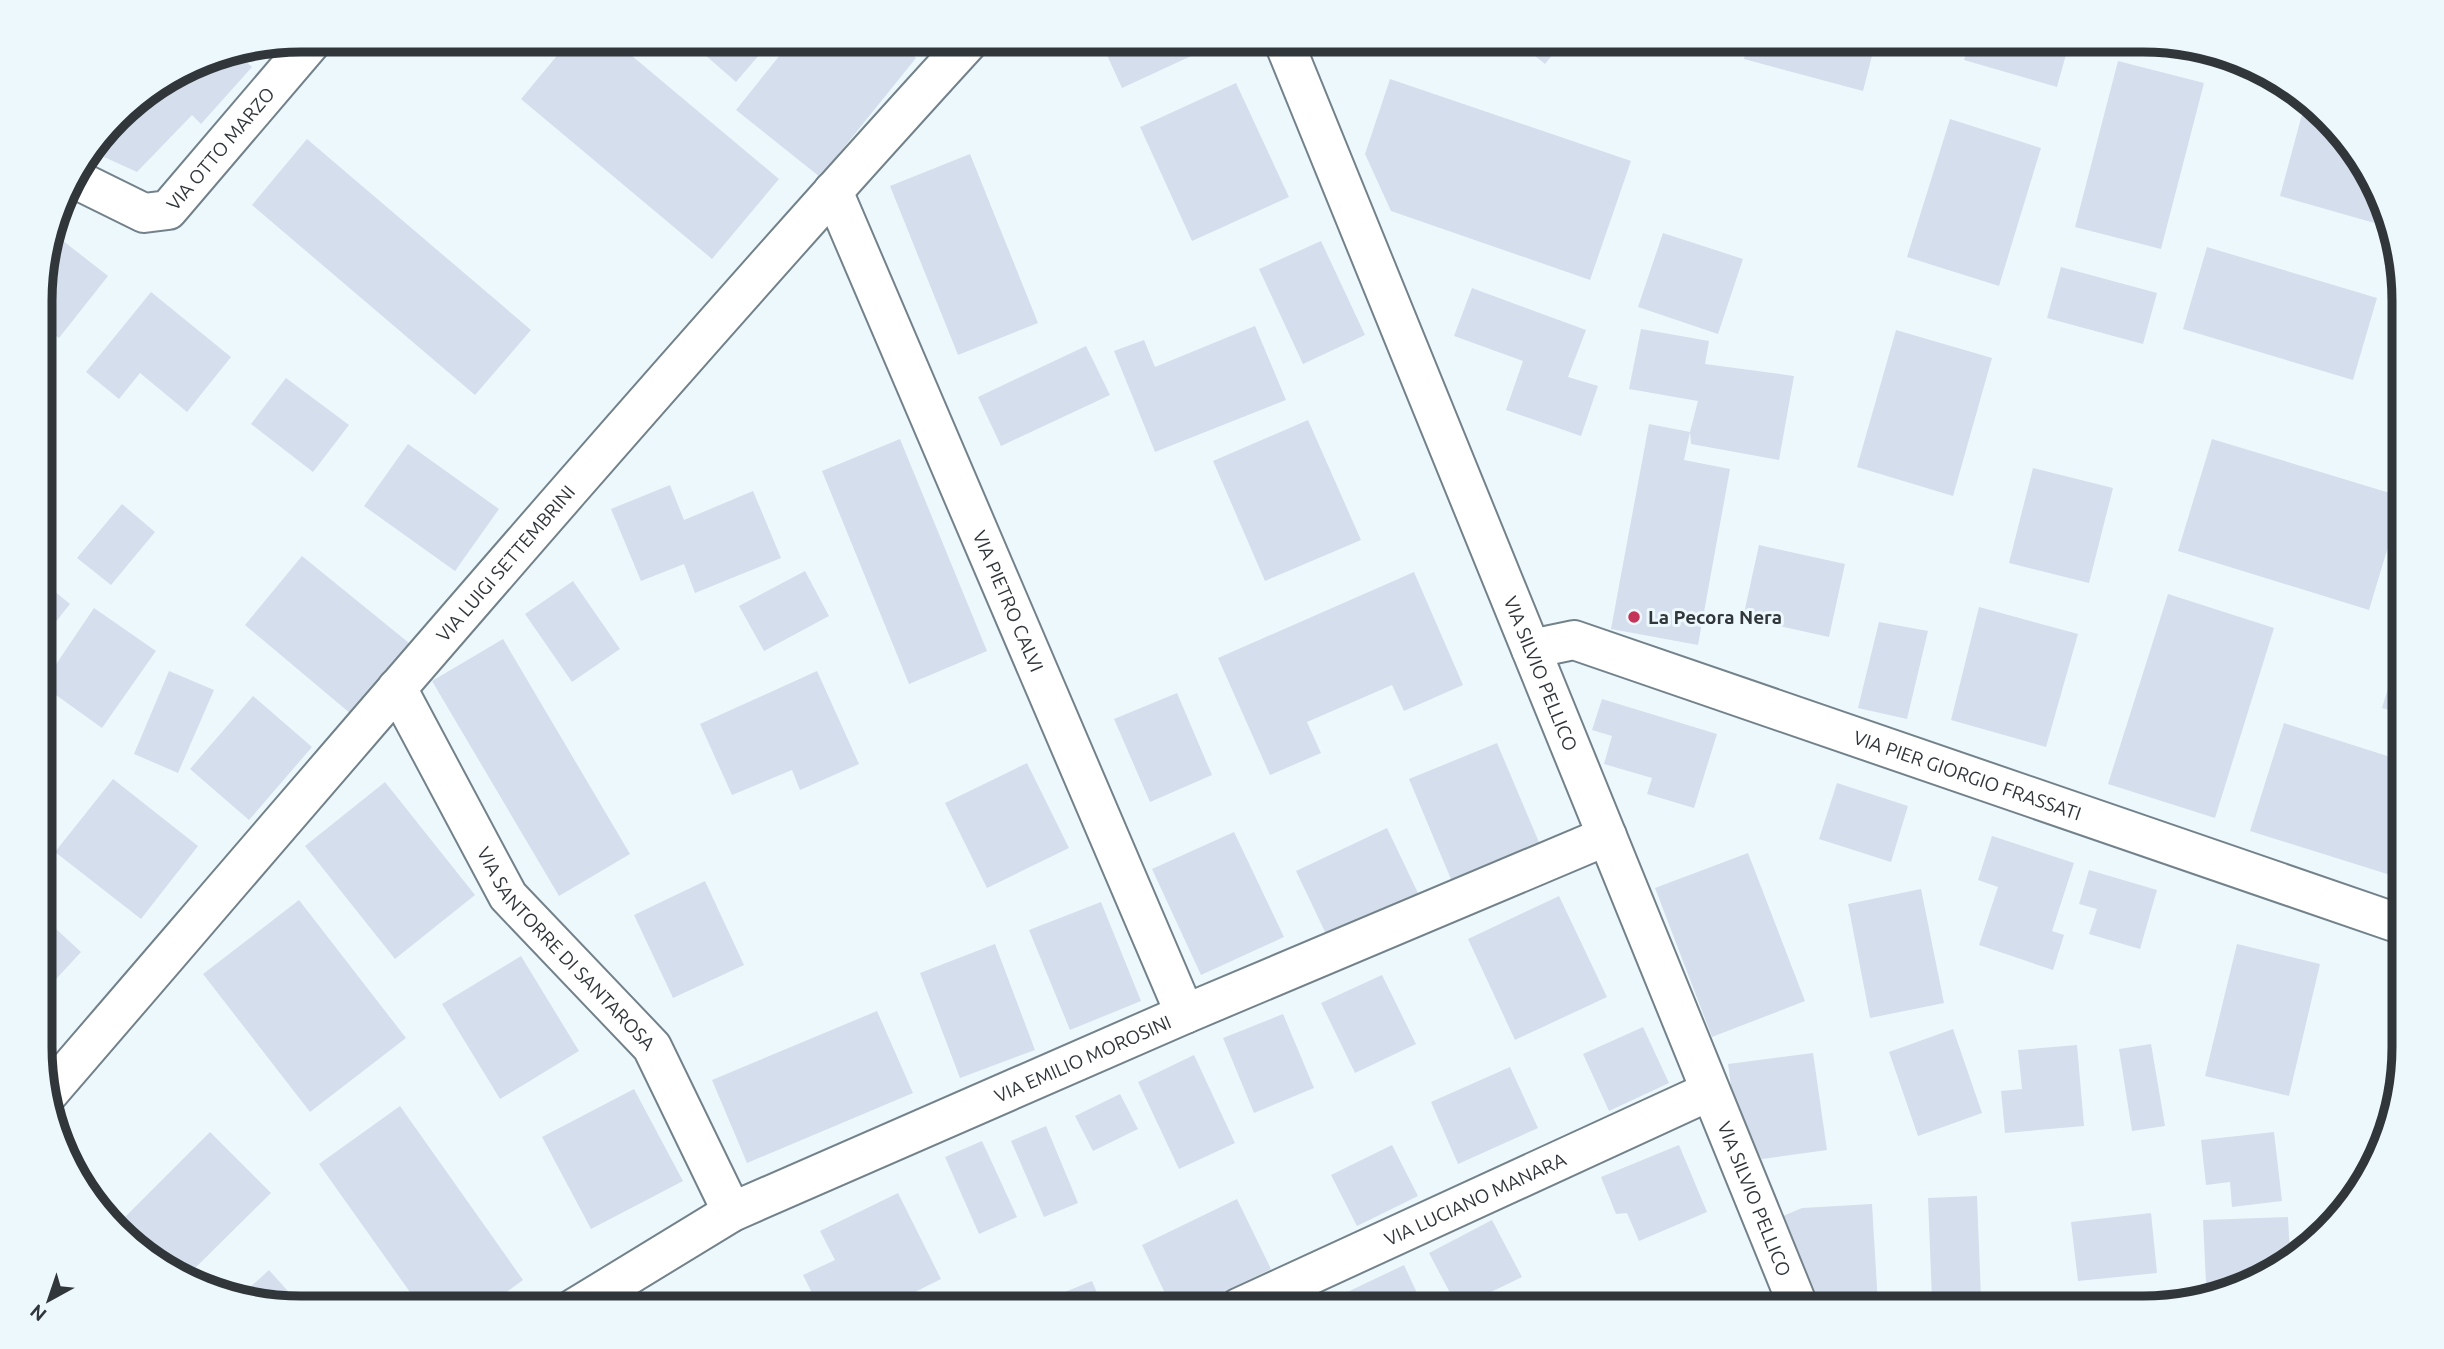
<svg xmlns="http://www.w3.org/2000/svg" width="2444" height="1349" viewBox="0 0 2444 1349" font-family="Ubuntu,sans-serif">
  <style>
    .building { fill: #d5deec }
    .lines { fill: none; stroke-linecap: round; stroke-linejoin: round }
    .street-casing { stroke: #73828a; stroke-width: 42 }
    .secondary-casing { stroke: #73828a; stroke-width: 42 }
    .street { stroke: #fff; stroke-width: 38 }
    .secondary { stroke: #fff; stroke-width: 38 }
    .poi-dot { fill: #c43458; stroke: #edf8fd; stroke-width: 2.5 }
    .labels { text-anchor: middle; stroke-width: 6; stroke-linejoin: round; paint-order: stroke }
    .street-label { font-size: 19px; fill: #30363a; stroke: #edf8fd }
    .poi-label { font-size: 19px; font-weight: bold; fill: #30363a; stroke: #edf8fd; text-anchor: start }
    .rim { fill: none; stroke: #30363a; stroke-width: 9 }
  </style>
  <rect width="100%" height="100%" fill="#edf8fd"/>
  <!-- building -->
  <path class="building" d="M570,40H613L779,179L712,259L521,99Z
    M688,40H772L736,82Z
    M792,40H894L916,58L820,177L736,110Z
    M1100,40H1213L1215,45L1122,88Z
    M1466,40H1492L1482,53Z
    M1515,40H1564L1545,64Z
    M1749,40H1876L1863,91L1744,59Z
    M1970,40H2070L2057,87L1964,60Z
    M236,53L252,67L201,124L192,115L137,172L93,152L129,105L202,60Z
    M2118,61L2204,83L2161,249L2075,227Z
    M1390,79L1631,161L1590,280L1391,211L1365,154Z
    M1236,83L1289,197L1192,241L1140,127Z
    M2304,107L2360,157L2392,228L2280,196Z
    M1950,119L2041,148L1999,286L1907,257Z
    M307,139L531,330L475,395L252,205Z
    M970,154L1038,323L958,355L890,186Z
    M53,233L108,276L59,338L42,325V268Z
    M1663,233L1743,259L1718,334L1638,307Z
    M1321,241L1365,335L1303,364L1259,269Z
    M2207,247L2377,298L2353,380L2183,329Z
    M2061,267L2157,293L2143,344L2047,318Z
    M1472,288L1586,330L1568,377L1598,386L1581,436L1506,410L1523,361L1454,336Z
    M151,292L231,357L187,412L140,373L119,399L86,372Z
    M1255,326L1286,400L1155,452L1114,351L1144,340L1155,367Z
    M1641,329L1709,341L1705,364L1794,376L1779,460L1691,444L1690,432L1698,401L1629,389Z
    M1896,330L1992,358L1953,496L1857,467Z
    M1086,346L1110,395L1001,446L978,397Z
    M286,378L349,425L313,472L251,424Z
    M1308,420L1361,540L1265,581L1213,461Z
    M1649,424L1690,432L1684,460L1730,469L1698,645L1611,629Z
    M900,439L987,651L909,684L822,471Z
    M2212,439L2403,497L2369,610L2178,551Z
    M408,444L499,509L455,571L364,506Z
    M2033,468L2113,488L2089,583L2009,563Z
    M670,485L684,520L753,491L781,558L695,593L684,564L641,581L611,509Z
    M122,504L155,532L111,585L77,558Z
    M1759,545L1845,564L1829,637L1743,618Z
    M302,556L409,643L351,714L245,625Z
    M805,571L829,616L764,651L739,606Z
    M1414,572L1463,685L1404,711L1392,685L1307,722L1321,753L1270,775L1218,658Z
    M42,581L70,604L42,639Z
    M573,581L620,649L572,682L525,614Z
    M2168,594L2274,628L2215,818L2108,784Z
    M1979,607L2078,634L2046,747L1951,720Z
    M94,608L156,651L102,728L42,685Z
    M1879,622L1928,631L1907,719L1858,708Z
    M503,639L630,854L559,896L432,681Z
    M2403,639V714L2382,708Z
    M169,671L214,690L178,773L134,754Z
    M817,671L859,764L800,790L792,770L732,795L700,724Z
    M1177,693L1212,775L1150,802L1114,719Z
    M253,696L312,747L249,820L190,769Z
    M1602,699L1717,734L1694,808L1647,794L1652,778L1604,764L1612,736L1592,730Z
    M2284,723L2403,761V879L2250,831Z
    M1497,743L1541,847L1453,884L1409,779Z
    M1027,763L1069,848L987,888L945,803Z
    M113,779L198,846L141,919L55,852Z
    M385,782L475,895L395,959L305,846Z
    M1837,783L1908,806L1891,862L1819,839Z
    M1387,828L1418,893L1327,936L1296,871Z
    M1234,832L1284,937L1201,975L1152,869Z
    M1992,836L2074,863L2052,931L2064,935L2053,970L1979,945L1998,887L1978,880Z
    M1748,853L1805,1001L1712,1037L1655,888Z
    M2089,870L2157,890L2140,949L2089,934L2097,909L2079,904Z
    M705,881L744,965L673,998L634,915Z
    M1921,889L1944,1003L1870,1018L1848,904Z
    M1559,896L1607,997L1515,1040L1468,939Z
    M299,900L406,1038L310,1112L203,974Z
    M1101,902L1141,1001L1070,1030L1029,930Z
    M42,916L81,952L46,990L42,987Z
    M995,944L1035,1050L960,1078L920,973Z
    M2237,944L2320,964L2289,1096L2205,1076Z
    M521,956L579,1051L500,1099L442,1004Z
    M1382,975L1416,1044L1355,1073L1321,1003Z
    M877,1011L913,1093L747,1163L712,1080Z
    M1283,1014L1314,1088L1254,1113L1223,1038Z
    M1643,1027L1669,1083L1609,1111L1583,1054Z
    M1953,1029L1982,1113L1918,1136L1889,1052Z
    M2151,1044L2165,1126L2132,1131L2119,1049Z
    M2077,1045L2084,1126L2005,1133L2001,1091L2022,1089L2018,1050Z
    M1813,1053L1827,1150L1762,1159L1735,1115L1728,1064Z
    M1194,1055L1235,1143L1179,1169L1138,1082Z
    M1510,1067L1538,1128L1458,1164L1431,1102Z
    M634,1089L683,1181L591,1229L542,1137Z
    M1120,1094L1138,1129L1093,1151L1075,1116Z
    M400,1106L523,1280L483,1309H422L319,1164Z
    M1046,1126L1078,1203L1044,1217L1011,1141Z
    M210,1132L271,1193L184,1279L171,1274L118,1224Z
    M2274,1132L2282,1201L2232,1207L2230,1182L2206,1185L2201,1140Z
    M982,1141L1017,1217L979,1234L945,1157Z
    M1392,1145L1418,1196L1357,1226L1331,1175Z
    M1679,1145L1707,1212L1639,1241L1627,1213L1616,1214L1601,1177Z
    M898,1193L941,1279L881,1309H820L803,1275L835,1260L820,1231Z
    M1977,1196L1981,1298L1932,1300L1928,1198Z
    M1237,1199L1271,1269L1190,1308H1172L1142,1245Z
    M1872,1204L1878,1305L1822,1308L1783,1216L1802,1208Z
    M2151,1213L2157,1273L2078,1281L2071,1222Z
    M2288,1217L2290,1254L2272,1255L2273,1272L2255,1281L2206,1283L2203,1220Z
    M1492,1220L1522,1277L1458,1308L1429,1253Z
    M1404,1265L1424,1308H1347L1341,1295Z
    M269,1270L304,1309L236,1300Z
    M1092,1281L1104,1309H1025V1308Z
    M1647,1298L1649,1308H1597L1596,1307Z
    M1317,1300L1321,1308H1297Z"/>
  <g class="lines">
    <defs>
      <g id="street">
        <path id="s1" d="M73,178L144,213L168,210L313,40"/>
        <path id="s2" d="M833,191L1185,1014"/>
        <path id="s3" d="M1531,649L1574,640L2403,925"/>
        <path id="s4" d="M397,688L508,896L652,1047L732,1212"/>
        <path id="s5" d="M47,1095C352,741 655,385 970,40"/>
        <path id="s6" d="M1238,1308L1710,1091"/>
        <path id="s7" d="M573,1309L732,1212L1185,1014L1607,836"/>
      </g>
      <g id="secondary">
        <path id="s8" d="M1283,40L1799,1308"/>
      </g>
    </defs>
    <!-- street casing -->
    <use href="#street" class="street-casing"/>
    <!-- secondary casing -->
    <use href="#secondary" class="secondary-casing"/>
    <!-- street -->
    <use href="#street" class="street"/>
    <!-- secondary -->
    <use href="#secondary" class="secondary"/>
  </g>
  <!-- markers -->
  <circle class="poi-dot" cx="1634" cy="617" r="7"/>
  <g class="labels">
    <!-- street labels -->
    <g class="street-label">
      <text dy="7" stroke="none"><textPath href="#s1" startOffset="184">VIA OTTO MARZO</textPath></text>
      <text dy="7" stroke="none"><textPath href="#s5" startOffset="702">VIA LUIGI SETTEMBRINI</textPath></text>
      <text dy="7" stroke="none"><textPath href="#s2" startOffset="446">VIA PIETRO CALVI</textPath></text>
      <text dy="7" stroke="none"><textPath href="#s8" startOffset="684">VIA SILVIO PELLICO</textPath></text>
      <text dy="7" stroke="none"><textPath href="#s3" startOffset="460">VIA PIER GIORGIO FRASSATI</textPath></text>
      <text dy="7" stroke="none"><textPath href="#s4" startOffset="313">VIA SANTORRE DI SANTAROSA</textPath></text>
      <text dy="7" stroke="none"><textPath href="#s7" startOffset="569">VIA EMILIO MOROSINI</textPath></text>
      <text dy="7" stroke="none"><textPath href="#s6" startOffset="261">VIA LUCIANO MANARA</textPath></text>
      <text dy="7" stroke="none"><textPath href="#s8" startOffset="1251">VIA SILVIO PELLICO</textPath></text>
    </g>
    <!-- poi labels -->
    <g class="poi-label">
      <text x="1648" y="624">La Pecora Nera</text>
    </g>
  </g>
  <!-- crop -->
  <path d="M0 0H2444V1349H0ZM301 52H2143A249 249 0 0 1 2392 301V1047A249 249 0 0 1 2143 1296H301A249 249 0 0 1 52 1047V301A249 249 0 0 1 301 52Z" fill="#edf8fd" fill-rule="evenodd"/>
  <path class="rim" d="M301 52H2143A249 249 0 0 1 2392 301V1047A249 249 0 0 1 2143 1296H301A249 249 0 0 1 52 1047V301A249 249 0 0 1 301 52Z"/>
  <!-- north arrow -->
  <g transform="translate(49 1300) rotate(220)" stroke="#edf8fd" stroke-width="5" paint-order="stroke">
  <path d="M0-5L12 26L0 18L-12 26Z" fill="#30363a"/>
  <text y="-10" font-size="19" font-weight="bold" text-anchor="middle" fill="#30363a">N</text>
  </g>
</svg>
